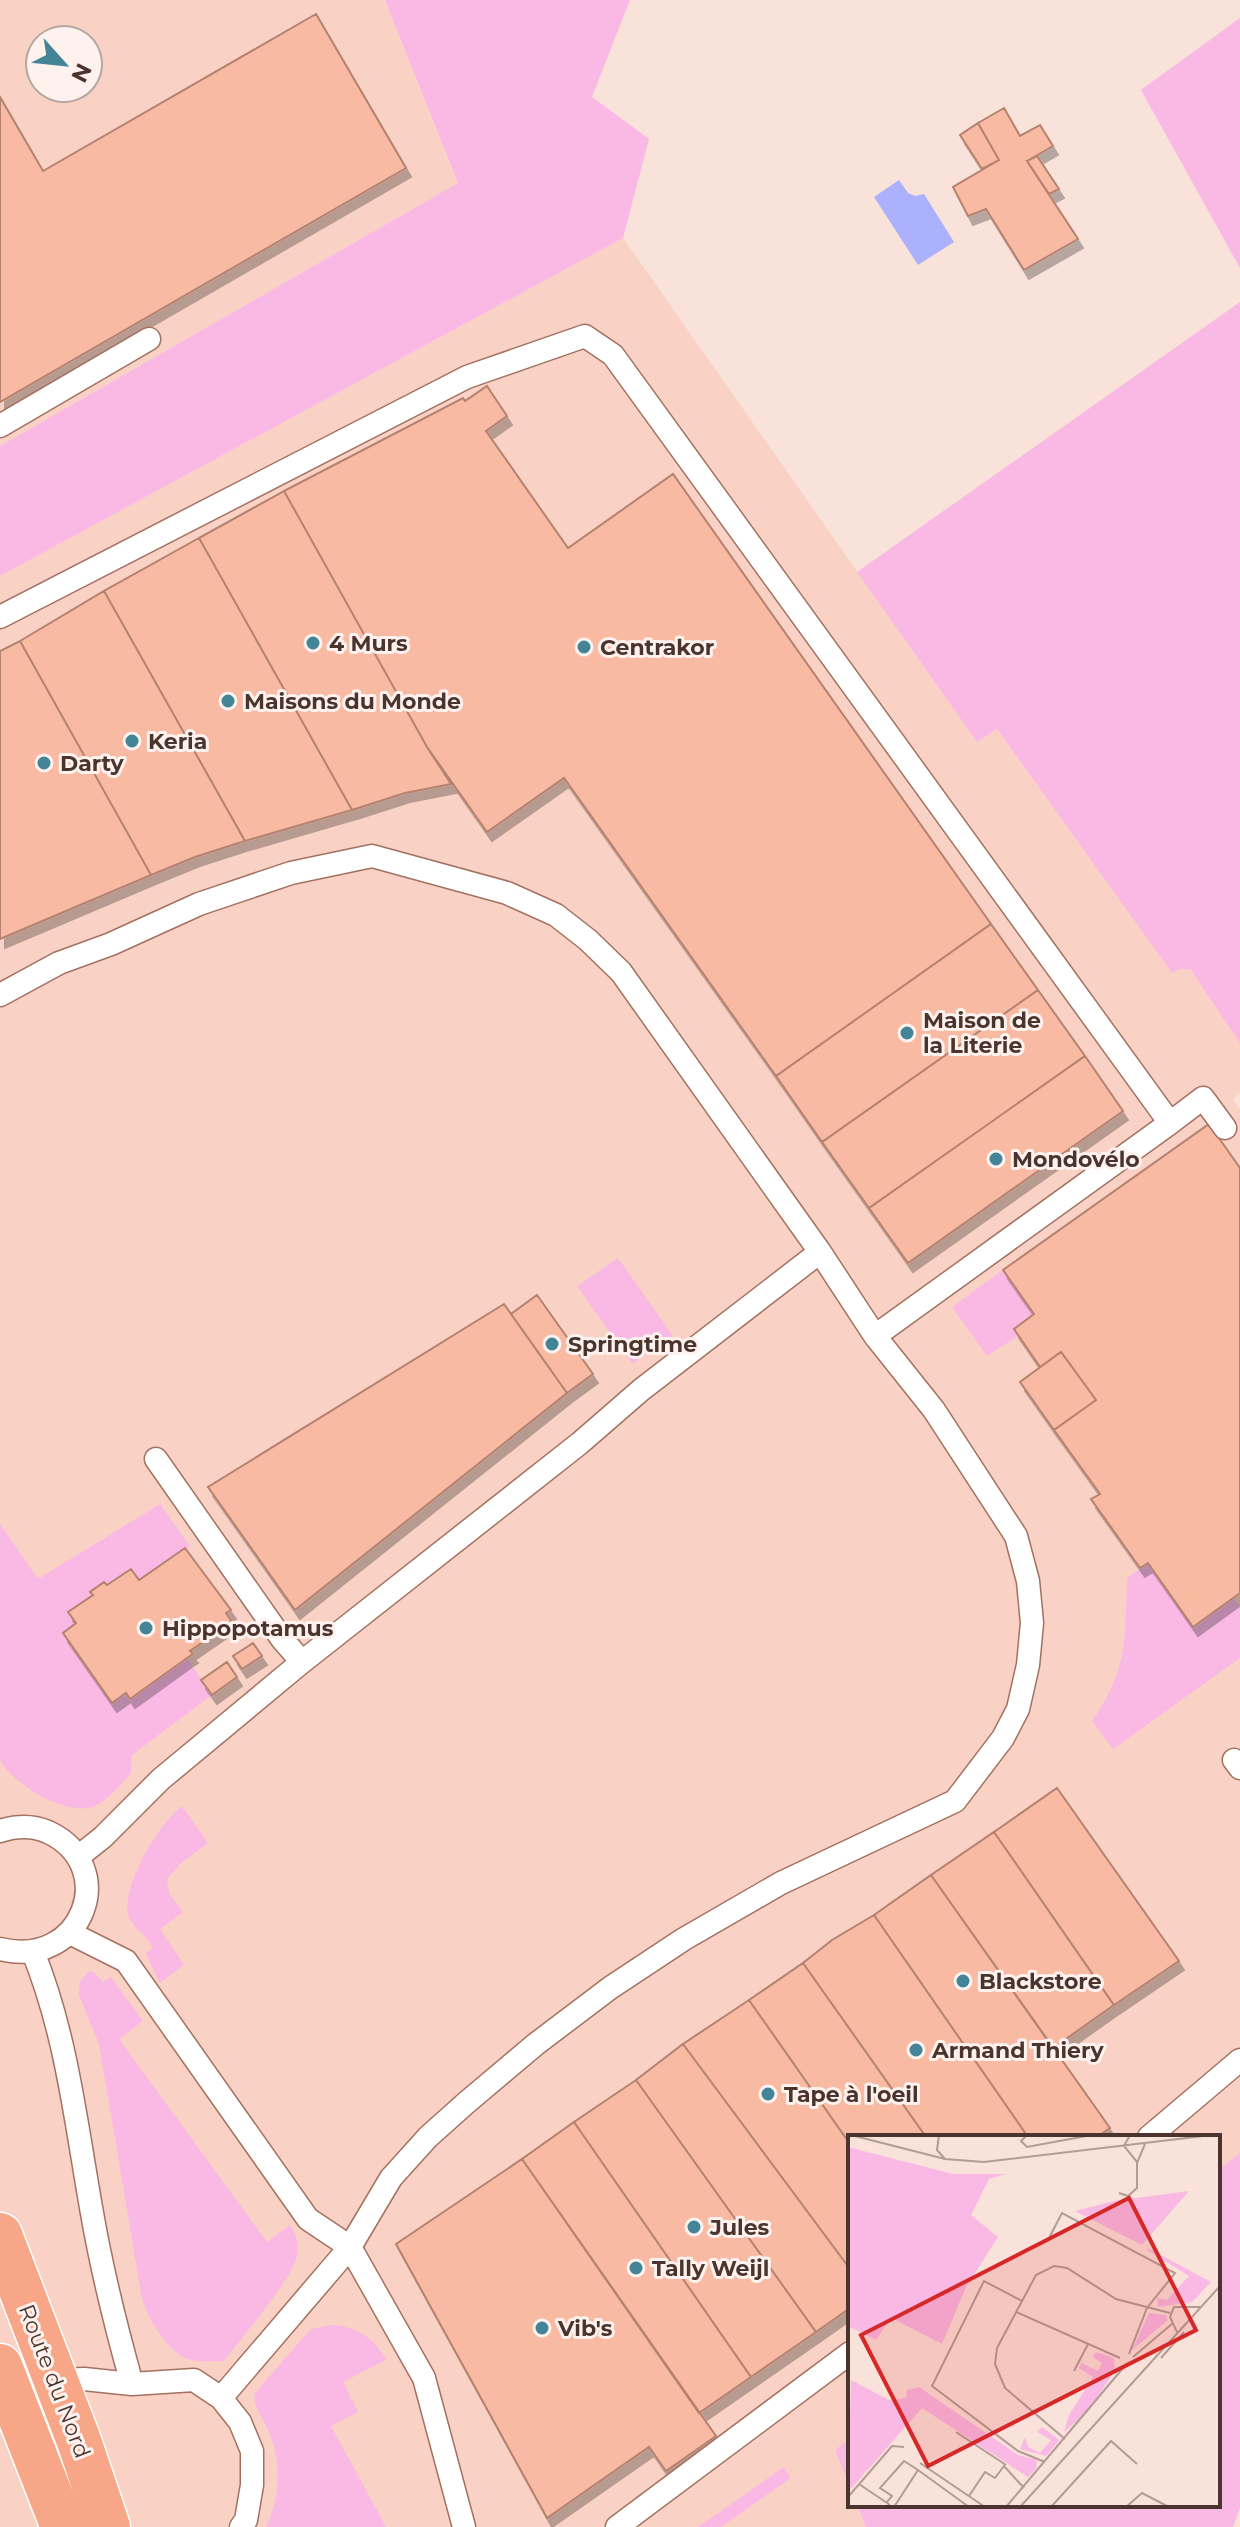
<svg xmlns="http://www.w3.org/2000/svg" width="1240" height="2527" viewBox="0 0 1240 2527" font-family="Montserrat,sans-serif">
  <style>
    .built { fill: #f9d2c5; fill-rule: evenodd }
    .green { fill: #fab9e4 }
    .water { fill: #abb1fc }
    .building { fill: #f9baa3; stroke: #b58270; stroke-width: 2; filter: url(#shadow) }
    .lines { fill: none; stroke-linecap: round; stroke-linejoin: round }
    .service-casing { stroke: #a37160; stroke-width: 25 }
    .primary-casing { stroke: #fff; stroke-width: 47 }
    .service { stroke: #fff; stroke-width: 22 }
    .primary { stroke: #f7a687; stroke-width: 44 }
    .poi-dot { fill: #448497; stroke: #fef2ee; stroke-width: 3 }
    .labels { text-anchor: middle; stroke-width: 6; stroke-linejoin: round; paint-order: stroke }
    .poi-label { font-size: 22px; font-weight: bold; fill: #4a342d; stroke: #fef2ee; text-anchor: start }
    .street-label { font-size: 22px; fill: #4a342d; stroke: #fef2ee }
    .inset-road { fill: none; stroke: #b39c95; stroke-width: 2 }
    .view { fill: #d62828; fill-opacity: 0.15; stroke: #d62828; stroke-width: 4 }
    .inset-edge { fill: none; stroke: #4a342d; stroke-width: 4 }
  </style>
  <defs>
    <filter id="shadow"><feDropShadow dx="5" dy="9" stdDeviation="0" flood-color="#0004"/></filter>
  </defs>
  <rect width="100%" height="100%" fill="#f9e2da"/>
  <!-- built -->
  <path class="built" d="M0,0H385L458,183L0,446ZM40,40H88V88H40Z
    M623,238L977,742L997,729L1172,972L1180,969H1190L1240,1043V1094L1233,1099L1240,1110V2153L1218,2170V2137H850V2438L835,2450L850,2487V2505H857L866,2527H0V576Z"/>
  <!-- green -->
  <path class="green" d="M385,0H630L592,97L649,139L623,238L0,576V446L458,183Z
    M1240,18V268L1141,90Z
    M1240,302V1043L1190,969H1180L1172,973L997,729L977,742L857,572Z
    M618,1258L673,1336L632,1364L577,1286Z
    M1003,1270L1034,1314L1014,1329L1018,1336L987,1356L952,1307Z
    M160,1504L190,1546L139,1580L107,1585L104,1582L91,1591L93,1595L69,1612L76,1623L64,1633L112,1703L126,1693L131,1699L187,1658L212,1695L132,1755L131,1773C122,1783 111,1797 99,1804C71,1821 14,1785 0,1760V1524L38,1579Z
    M1148,1563L1193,1627L1233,1598L1240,1607V1658L1113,1749L1092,1721C1128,1671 1125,1637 1127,1578Z
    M182,1806L208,1843L179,1865L167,1879L169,1893L183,1912L160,1929L184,1965L160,1983L146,1954L153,1947C147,1936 133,1928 129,1917C119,1888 159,1823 182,1806Z
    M93,1971L103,1982L111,1977L143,2021L119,2039L267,2242L290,2225C297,2235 299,2245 297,2256C293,2277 240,2340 224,2361C212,2361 196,2363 185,2358C165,2348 149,2319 142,2299L99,2044L79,1995L80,1981L88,1972Z
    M1240,2153V2508L1233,2527H866L857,2505H1218V2170Z
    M332,2325C358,2327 374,2338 386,2360L343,2382L358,2412L331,2426L386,2527H266C281,2495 282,2460 267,2428C262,2415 252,2407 255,2393L309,2331L315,2328Z
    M850,2438V2487L835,2450Z
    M784,2467L791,2478L721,2527H698Z"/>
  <!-- water -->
  <path class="water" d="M899,180L908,193L915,196L924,194L954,242L918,265L874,197Z"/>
  <!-- building -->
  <path class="building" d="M316,14L406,168L0,402V97L43,171Z
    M1004,108L1020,136L1040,125L1053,146L1027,161L1078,239L1024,270L986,209L968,216L953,187L999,160L978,123Z
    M978,123L999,160L982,169L960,135Z
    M1037,156L1059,189L1049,194L1027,161Z
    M487,386L507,416L486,431L568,548L673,474L991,924L776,1076L564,778L487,832L427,747L284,491L463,398L465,401Z
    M284,491L427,747L451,784L405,793L352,810L199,538Z
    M199,538L352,810L245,841L104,591Z
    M104,591L245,841L195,857L151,875L20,641Z
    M20,641L151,875L0,939V651Z
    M991,924L1038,990L822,1142L776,1076Z
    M1038,990L1085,1056L869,1208L822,1142Z
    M1085,1056L1123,1111L908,1263L869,1208Z
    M1209,1124L1240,1168V1593L1193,1627L1148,1563L1140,1568L1091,1499L1100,1494L1054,1430L1096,1400L1061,1352L1040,1367L1014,1329L1034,1314L1003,1270Z
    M537,1295L593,1374L567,1393L511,1314Z
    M504,1304L567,1393L295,1610L208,1487Z
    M1061,1352L1096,1400L1054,1430L1020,1382Z
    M185,1548L231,1610L226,1613L232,1622L190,1651L193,1654L187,1658L130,1699L126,1693L112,1703L63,1633L76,1623L68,1612L93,1595L90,1592L104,1582L107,1585L131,1569L139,1580Z
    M253,1643L262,1656L242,1669L233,1656Z
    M227,1662L237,1677L212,1695L201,1680Z
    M1057,1788L1179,1961L1114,2005L994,1832Z
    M994,1832L1114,2005L1053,2048L931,1875Z
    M931,1875L1110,2128L1097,2137H1028L874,1915Z
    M874,1915L1028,2137H926L803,1963L832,1940Z
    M803,1963L926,2137H850V2144L749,2000Z
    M749,2000L850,2144V2269L683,2044Z
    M683,2044L850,2269V2308L816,2332L636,2080Z
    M636,2080L816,2332L751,2377L574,2122Z
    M574,2122L751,2377L699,2413L522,2159Z
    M522,2159L716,2436L666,2471L649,2447L547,2518L396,2244Z"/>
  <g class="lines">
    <defs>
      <path id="service" d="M0,426L149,339
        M0,617L467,377L585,336L613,355L1170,1123L875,1336
        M0,995L59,963L111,944L199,904L291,873L372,856L507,893L556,915L588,940L621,972L820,1252L875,1336L934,1410L1016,1536L1028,1581L1032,1623L1028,1665L1018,1709L1003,1738L955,1801L781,1883L684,1939L610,1988L536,2044L466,2103L428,2137L391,2178L350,2247L221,2398
        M1170,1123L1203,1098L1225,1128
        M156,1459L282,1639L302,1662
        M1234,1760L1240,1768
        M0,1831C16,1826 32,1825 48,1832C121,1866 83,1970 0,1949
        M78,1857L103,1837L161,1779L302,1662L580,1443L641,1390L820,1252
        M70,1933L126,1961L308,2219L350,2247L424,2378L464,2527
        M33,1952C67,2036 76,2124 92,2213C102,2271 116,2327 132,2384
        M1149,2137L1240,2060
        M56,2380L84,2379L132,2384L194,2380L221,2398L240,2422L252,2451V2485L246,2520L241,2527
        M617,2527L850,2353"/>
      <path id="primary" d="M0,2235L79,2441L108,2527
        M0,2366L63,2527"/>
    </defs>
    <!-- service casing -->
    <use href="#service" class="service-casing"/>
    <!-- primary casing -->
    <use href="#primary" class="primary-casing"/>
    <!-- service -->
    <use href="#service" class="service"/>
    <!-- primary -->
    <use href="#primary" class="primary"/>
  </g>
  <!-- markers -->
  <g class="poi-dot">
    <circle cx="313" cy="643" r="8"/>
    <circle cx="584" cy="647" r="8"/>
    <circle cx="228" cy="701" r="8"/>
    <circle cx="132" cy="741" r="8"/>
    <circle cx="44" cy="763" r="8"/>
    <circle cx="907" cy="1033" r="8"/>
    <circle cx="996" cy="1159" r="8"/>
    <circle cx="552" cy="1344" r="8"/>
    <circle cx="146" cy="1628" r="8"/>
    <circle cx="963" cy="1981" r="8"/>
    <circle cx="916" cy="2050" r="8"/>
    <circle cx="768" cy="2094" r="8"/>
    <circle cx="694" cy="2227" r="8"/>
    <circle cx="636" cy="2268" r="8"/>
    <circle cx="542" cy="2328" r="8"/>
  </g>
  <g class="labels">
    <!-- poi labels -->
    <g class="poi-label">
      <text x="329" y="651">4 Murs</text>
      <text x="600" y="655">Centrakor</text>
      <text x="244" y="709">Maisons du Monde</text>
      <text x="148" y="749">Keria</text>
      <text x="60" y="771">Darty</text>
      <text x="923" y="1028">Maison de<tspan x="923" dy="25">la Literie</tspan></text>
      <text x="1012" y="1167">Mondovélo</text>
      <text x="568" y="1352">Springtime</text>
      <text x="162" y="1636">Hippopotamus</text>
      <text x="979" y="1989">Blackstore</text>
      <text x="932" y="2058">Armand Thiery</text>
      <text x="784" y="2102">Tape à l'oeil</text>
      <text x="710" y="2235">Jules</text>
      <text x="652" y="2276">Tally Weijl</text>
      <text x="558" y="2336">Vib's</text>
    </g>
    <!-- street labels -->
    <g class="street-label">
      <text transform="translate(55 2381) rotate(69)" y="8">Route du Nord</text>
    </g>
  </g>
  <!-- overview -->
  <g transform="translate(848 2135)">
    <rect width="372" height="372" fill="#f9e2da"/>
    <path d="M0,12L105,39H158L141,44L123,80L150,102L118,152L94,209L43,183L28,205L0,191ZM341,56L294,110L227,76L266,66ZM299,115L300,113L363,147L344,167L310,172L309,163L319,165L341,141ZM301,178L318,180L320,185L284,215ZM248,217L266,223L267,235L241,275L216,297L221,280L245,242L231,233L233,228L250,236L254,228L245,222ZM3,245L41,265L58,263L59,255L71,252L170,320L189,325L188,334L180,342L74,273L0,357ZM194,292L211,305L198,321L172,314L177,302L180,312L192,318L203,305L189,297Z" fill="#fab9e4"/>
    <path class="inset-road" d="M3,0L97,24L136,27L364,0M91,0L89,15L97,24M179,0L173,6L179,12L244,0M282,0L276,11L289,27M271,58L280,61L289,53V28L297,9M200,105L214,78L327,138L299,173L281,219M174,166L136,146L84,251L170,316L197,327M168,177L272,223M329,197L322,182L326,172H353M285,222L325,188M313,223L336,197M226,236L240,209M108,297L158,330M217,304L157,253L147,229L149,213L188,140L206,131L219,133L268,164L322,178M72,328L137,372M70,335L121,372M11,349L42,370M121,361L137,337L147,343L156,331L176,353M0,362L44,311L56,312M39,367L44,361L32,353L56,326L70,335L46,372M158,372L275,233M172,372L372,151M203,372L263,306L289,329M278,372L294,358L321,372"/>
    <path class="view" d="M281,63L348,195L80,331L13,200Z"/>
    <rect width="372" height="372" class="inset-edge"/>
  </g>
  <!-- north arrow -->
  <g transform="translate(64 64) rotate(117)"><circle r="38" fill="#fef2ee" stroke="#b6a6a1" stroke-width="2"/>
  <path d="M0-6L14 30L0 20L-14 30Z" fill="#448497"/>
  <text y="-12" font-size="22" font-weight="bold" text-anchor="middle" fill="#4a342d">N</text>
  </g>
</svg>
